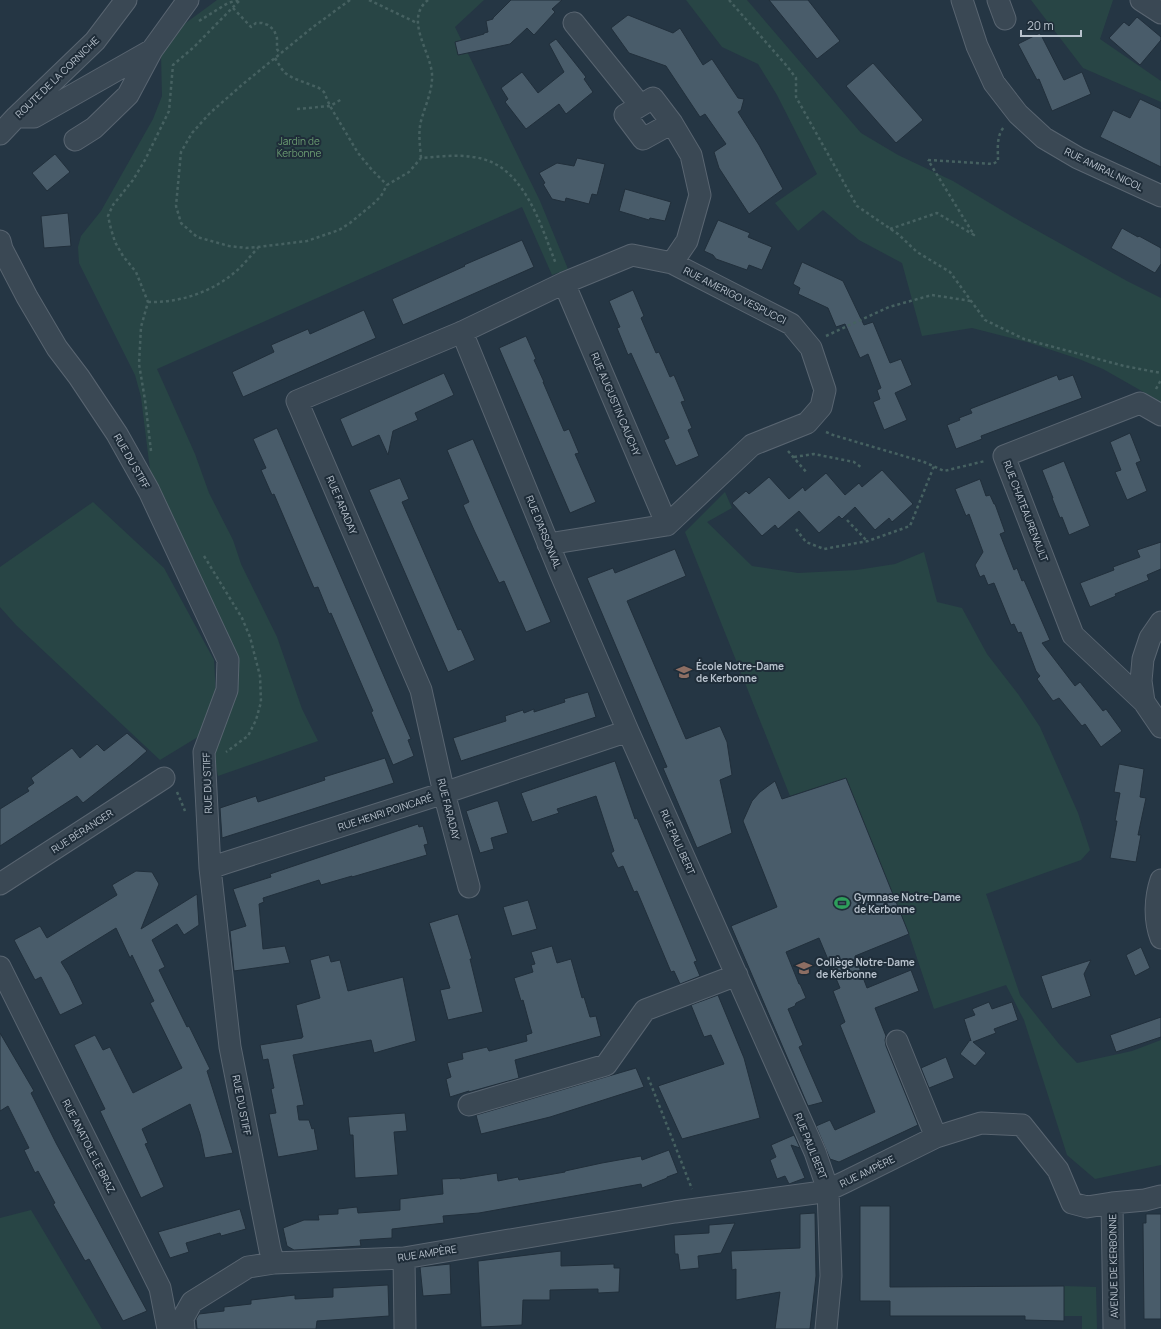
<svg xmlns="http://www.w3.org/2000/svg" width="1161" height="1329" viewBox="0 0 1161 1329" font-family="Manrope,sans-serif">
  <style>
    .green { fill: #284545 }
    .building { fill: #495c6a; stroke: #212f3b }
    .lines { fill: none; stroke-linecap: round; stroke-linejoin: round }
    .minor-casing { stroke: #596571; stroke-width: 23 }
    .path { stroke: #466161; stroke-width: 2.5; stroke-dasharray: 3 3; stroke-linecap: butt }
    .minor { stroke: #3a4854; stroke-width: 21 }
    .labels { text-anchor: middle; stroke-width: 4; stroke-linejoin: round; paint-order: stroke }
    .street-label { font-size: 10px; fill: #b8c2cd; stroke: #1f2d39 }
    .park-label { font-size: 10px; fill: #6d9f73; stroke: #1f2d39 }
    .poi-label { font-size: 10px; font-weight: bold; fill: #b8c2cd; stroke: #1f2d39; text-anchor: start }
  </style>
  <rect width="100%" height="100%" fill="#253644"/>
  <!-- green -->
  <path class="green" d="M217,0H484L455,27L540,201L568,269L552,275L522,207L157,369L195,454L209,493L233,540L241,564L277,637L302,709L318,741L218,776L214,757V740L232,695L151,478L141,397L135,375L79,263L78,247L81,236L101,211L153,119L162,96L161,55L183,25Z
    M686,0H747L861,133L898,155L953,181L1013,217L1127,281L1161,298V402L1103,369L1079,359L1027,342L972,328L922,336L902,263L859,240L823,210L798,231L775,203L817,174L777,95L758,64L722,47Z
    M1031,0H1113L1100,39L1161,81V102L1083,68Z
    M725,492L732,508L707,522L752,566L798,573L857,570L895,564L924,552L937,602L962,608L987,654L1018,694L1040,727L1078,813L1090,850L1081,860L986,894L1020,995L1059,1044L1077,1063L1132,1051L1161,1040V1165L1095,1179L1067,1155L1024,1020L1006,985L934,1009L909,934L846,778L790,796L685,532Z
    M93,502L164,568L214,660L216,696L201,735L160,760L16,625L0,607V567Z
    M31,1210L102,1329H0V1218Z
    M1064,1286L1096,1287L1097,1329H1082V1316H1064Z"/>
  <!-- building -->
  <path class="building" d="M511,0H562L552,9L555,12L534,35L527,28L510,44L458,55L455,42L484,34V33L488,32L486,21L493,19V18Z
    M769,0H808L840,41L817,59Z
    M628,15L673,33L680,28L703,65L712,59L738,98L744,99L741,110L738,112L759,145L783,189L749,214L719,168L714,152L726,144L705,114L700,117L666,66L629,53L611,28Z
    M1137,17L1161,37V40L1140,65L1109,38L1124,22L1129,26Z
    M1040,33L1064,80L1082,72L1091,94L1052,111L1039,79L1037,80L1018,44Z
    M556,39L586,77L584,79L593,92L566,114L559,104L526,129L505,102L508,99L501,88L522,72L538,93L564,72L549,44Z
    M873,63L923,120L896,143L846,86Z
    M1140,99L1161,109V167L1100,137L1113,110L1130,118Z
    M55,154L70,172L47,191L32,173Z
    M577,158L605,164L597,195L592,194L589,204L566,198L565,202L552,199L543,184L545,183L539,173L557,163L574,166Z
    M625,189L671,202L665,221L650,218L649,220L619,211Z
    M68,213L71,246L44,248L41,216Z
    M718,220L750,233L748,237L772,247L762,270L749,265L747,270L716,259L713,255L704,251Z
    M1122,228L1138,237L1139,236L1161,248V264L1155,273L1111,248Z
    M522,240L534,267L403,325L392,299L465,266L464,265Z
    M802,262L843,281L864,325L873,322L890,363L901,359L912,385L895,393L907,420L884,430L873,402L880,399L877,390L881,388L868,354L860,358L845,324L836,327L828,308L798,294L800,288L793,284Z
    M633,290L644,316L641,318L656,353L659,352L670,377L674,375L685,401L681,402L692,428L688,430L699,456L676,466L664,440L669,438L631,353L628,355L617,328L620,327L609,301Z
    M364,310L376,338L243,397L232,372L274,352L271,345L308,329L310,334Z
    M526,336L536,359L534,360L544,382H543L564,431L569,429L579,453L575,454L596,502L570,513L499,348Z
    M444,373L454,395L415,413L418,420L393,431L388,455L379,435L352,447L340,419Z
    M1057,375L1059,380L1073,375L1082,398L981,436L982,439L956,449L947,425L960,420L959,418L972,413L970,409Z
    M277,428L411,739L408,740L414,756L393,765L371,712L373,711L331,613L329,614L318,587L314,588L274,494L272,495L261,470L266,468L253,439Z
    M1130,433L1141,461L1136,463L1147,491L1127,500L1115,472L1121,470L1110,442Z
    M473,439L551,622L526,632L504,581L499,583L474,530L463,505L469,502L447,450Z
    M1064,461L1090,526L1069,535L1062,517L1060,518L1052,498H1053L1042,470Z
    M882,470L913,504L892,522L889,518L875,530L855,507L842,519L839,516L819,533L799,511L778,529L775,525L762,536L732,503L746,491L749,494L769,477L789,499L803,487L805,491L826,473L845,495L859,483L862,487Z
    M400,478L409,499L402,502L458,630L461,629L475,660L448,672L369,490Z
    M980,479L986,496L990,495L994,504H995L1005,532L1000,534L1014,570L1017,568L1022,581L1024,580L1050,640L1042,643L1075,686L1080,682L1103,711L1106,709L1122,731L1101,747L1085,724L1082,726L1059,698L1053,701L1037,679L1040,676L1036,671L1021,632L1018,633L1014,624L1011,625L994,583L988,585L984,575L980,577L975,565L983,552L969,514L966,516L955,489Z
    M1161,542V569L1147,575L1149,580L1115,594L1116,596L1090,607L1080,583L1114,570L1113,567L1140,557L1137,550Z
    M675,549L686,576L627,601L686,739L720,726L727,742L732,775L720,780L732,833L697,848L663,768L667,767L587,578L613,568L615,573Z
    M588,692L596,717L461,761L453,738L506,721L505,716L523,710L524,713L534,709V712L565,702L564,699Z
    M127,733L147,751L131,765L83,803L77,796L0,846V809L29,791L27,788L34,783L31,778L72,748L80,758L97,744L104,751Z
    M385,758L394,783L222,838L220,808L256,796L258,802L325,780L324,777Z
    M615,761L635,819L637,818L697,961L694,962L700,976L680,984L674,971L671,972L637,891L634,892L623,866L618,868L611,853L614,851L596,796L557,809L559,813L532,822L521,793Z
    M1119,764L1144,769L1140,797L1146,798L1138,835H1141L1136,862L1110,858L1117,821H1115L1120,793L1114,792Z
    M846,778L909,934L855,956L867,988L911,970L919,991L875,1008L886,1036L885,1040L886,1046L918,1125L839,1162L830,1159L816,1126L830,1120L835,1130L875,1112L840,1025L845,1022L833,991L840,988L819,938L786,952L799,984H800L806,998L796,1003L795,1006L788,1009L803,1045L799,1047L823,1102L808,1106L731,926L777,907L743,821L752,801L760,792L775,781L782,799Z
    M496,801H498L508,833L491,838L494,849L480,853L466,811Z
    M418,824L419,827L423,826L428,844L424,845L427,855L352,877V876L321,885L319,880L263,898L264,902L259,904L263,949L285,946L290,963L234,971L230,931L246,926L233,889L271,877L270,874Z
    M136,871L152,872L159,884L141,929L197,894L199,925L184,935L177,924L152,940L165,967L159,970L187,1027L189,1026L210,1069L207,1071L233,1153L205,1158L200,1134L190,1104L142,1129L148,1143L145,1144L164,1187L141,1198L100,1111L105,1109L74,1045L95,1035L103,1050L110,1047L133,1093L182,1068L150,1003L154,1001L132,955L130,958L116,928L61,962L69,975L83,1004L60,1015L41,977L35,980L14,940L40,926L47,938L117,895L112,885Z
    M528,900L537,929L512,936L503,907Z
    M458,914L472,959H470L483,1012L448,1020L440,990L450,988L429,923Z
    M552,946L557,963L571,959L582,998L584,997L590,1017L596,1016L601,1036L515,1060L519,1078L469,1092V1091L450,1097L446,1079L451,1077L447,1063L463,1059L462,1053L487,1047L489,1051L527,1041L526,1035L532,1033L523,1000L521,1001L514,978L533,972L531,965L535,964L531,952Z
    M1141,947L1150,968L1135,976L1126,955Z
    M329,955L331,962L340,960L348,991L403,977L416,1041L374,1053L371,1040L293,1055L304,1105L297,1106L299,1120H309L312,1129L314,1128L318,1150L278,1157L269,1114L276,1113L271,1089L274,1088L268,1059L263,1060L260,1045L302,1038V1037H303L296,1005L320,998L310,960Z
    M1091,960L1084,974L1091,996L1052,1009L1041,976Z
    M718,995L744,1058L760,1118L682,1139L658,1086L724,1064L711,1035L704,1037L691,1005Z
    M989,1002L992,1009L1012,1002L1018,1020L994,1029L996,1033L973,1042L986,1053L975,1066L960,1054L970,1040L971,1041L964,1019L975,1015L972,1009Z
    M1161,1017V1037L1116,1052L1110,1035Z
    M0,1033L34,1091L31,1093L56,1143L147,1311L123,1321L89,1259L85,1261L53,1204L55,1203L38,1171L35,1173L24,1150L29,1148L8,1106L0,1111Z
    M946,1057L954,1078L929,1088L921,1068Z
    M636,1068L644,1087L550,1117L481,1134L476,1115Z
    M405,1113L407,1131L394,1132L398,1175L355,1178L353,1135H350L348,1117Z
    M794,1135L800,1148L791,1145L805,1178L789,1184L785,1176L777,1179L770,1160L776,1157L771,1145Z
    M669,1150L678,1173L667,1177V1178L642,1188L641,1184L479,1213L443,1216L444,1223L392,1229V1238L360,1240L361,1246L294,1250L287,1246L283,1228L304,1220H319L318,1215L338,1214V1209L357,1207L358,1213L400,1210V1199L443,1194L442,1179L460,1178V1179L497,1173L498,1181L518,1177L519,1180L565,1172V1171L602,1163L641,1156L642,1160Z
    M860,1206H890V1287L1064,1286V1321L1025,1320V1316H890V1301H860Z
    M240,1209L246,1229L221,1236L220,1233L186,1243L189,1252L170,1258L158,1232Z
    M815,1213L816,1276L810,1329H775L780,1292L736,1300V1269L732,1270L731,1251L800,1248V1214Z
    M1146,1214H1161V1319H1144L1143,1223H1146Z
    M735,1223L721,1253L698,1256L699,1268L680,1270L678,1254H675L674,1235L709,1233V1225Z
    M561,1251V1266L614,1264V1268H620L619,1292L598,1293V1289L550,1290V1300H523L522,1325L481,1327L478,1261Z
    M450,1264L451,1294L423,1296L420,1267Z
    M388,1285L389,1316L317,1321L316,1329H197L196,1319L199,1314L224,1311V1307L251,1304V1300L295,1295V1299L333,1297V1288Z"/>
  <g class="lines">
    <defs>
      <path id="minor" d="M962,0L977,46L994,83L1018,114L1044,138L1078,158L1161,196
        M998,0L1005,19
        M1141,0L1161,13
        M574,23L640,105
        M16,117H34L152,50
        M672,123L643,139L625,115L653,98L672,123L691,155L700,195L687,241L672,263
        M0,134L16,117L95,41L126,0
        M75,140L94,128L128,95L152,50L188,0
        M0,241L2,249L27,297L57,348L79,377L117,434L149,491L228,660L227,690L204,752L210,868L230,1047L270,1250L274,1263
        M564,283L667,525
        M462,332L559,570L628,731L815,1152L828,1190L831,1276L826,1329
        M1161,622L1150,638L1143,659L1141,681L1144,702L1161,727
        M1144,702L1073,635L1004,456L1140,403L1161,415
        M210,868L225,863L444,793L628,731
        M1161,880C1155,898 1154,920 1161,938
        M0,884L164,778
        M469,887L444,793L421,690L297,401L462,332L564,283L632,255L672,263L791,324L811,348L825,390L821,407L807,423L752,445L667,525L548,544
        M0,967L160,1288L168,1329
        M897,1041L936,1137
        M469,1105L606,1065L645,1010L737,975
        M1112,1203L1114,1329
        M404,1258L405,1329
        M184,1329L183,1318L192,1302L248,1267L274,1263L404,1258L675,1212L815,1193L828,1190L845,1182L936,1137L981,1123L1022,1125L1058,1170L1072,1203L1087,1207L1112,1203L1145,1200L1161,1196"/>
    </defs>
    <!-- minor casing -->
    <use href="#minor" class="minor-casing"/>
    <!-- path -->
    <path class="path" d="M350,0L313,27L243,84L210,113L192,133L181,152L176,206L181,223L197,237L229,246L246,248L258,247L307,241L339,230L350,223L373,204L381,196L387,185L409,172L421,158C438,157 456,154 473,157C524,163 540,224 556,264
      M369,0L417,23
      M729,0L786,65L796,78V97L857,206L898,234L917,252L950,272L985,320L1024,339L1124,366L1161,373
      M233,8L251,27L256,23H262L268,25L274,30L277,38V49L280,54
      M199,21L228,3L238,0
      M275,58L281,68L285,73L293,78L319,88L324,92L330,106L358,153L372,170L387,185
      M297,109L330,106L342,99
      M421,158C420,145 418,133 421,121C425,106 433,90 432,74C430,50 404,19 428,0
      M928,160L993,164L998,161C998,150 996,136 1004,127
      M890,229L937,213L974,235L928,160
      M148,302C178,303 210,293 234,273C243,266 250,256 258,248
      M826,336L889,307L932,295L971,301
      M1156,389L1161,380
      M826,432L833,435L924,462L944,471L985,461
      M151,451L145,400L139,364L141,327L148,302L136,272L123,256L115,242L111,229L108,216L113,205L133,180L145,160L169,111L173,65L194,47L240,0
      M788,451L807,473
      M794,457L814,454L854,462L862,468
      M847,520L867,541
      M796,529L806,542L824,549L868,541L910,526L934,466
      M204,556L242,618L250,637L260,676L261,702L256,720L248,736L226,752
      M177,792L185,811
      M648,1077L692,1189"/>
    <!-- minor -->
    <use href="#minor" class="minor"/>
  </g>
  <!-- icons -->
  <defs>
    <symbol id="school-bare" viewBox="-9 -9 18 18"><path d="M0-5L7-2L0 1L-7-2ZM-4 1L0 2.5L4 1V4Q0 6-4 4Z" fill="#8d6e63" stroke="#1f2d39" stroke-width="2.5" paint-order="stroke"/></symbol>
    <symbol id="stadium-bare" viewBox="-9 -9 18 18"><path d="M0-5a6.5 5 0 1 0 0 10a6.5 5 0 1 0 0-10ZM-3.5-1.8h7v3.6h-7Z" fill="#2e9e5b" stroke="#1f2d39" stroke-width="2.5" paint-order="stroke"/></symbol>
  </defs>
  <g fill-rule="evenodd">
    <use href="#school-bare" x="673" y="661" width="22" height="22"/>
    <use href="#stadium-bare" x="831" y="892" width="22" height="22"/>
    <use href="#school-bare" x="793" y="957" width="22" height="22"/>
  </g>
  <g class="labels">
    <!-- street labels -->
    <g class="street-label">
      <text transform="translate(57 77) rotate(-44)" y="4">ROUTE DE LA CORNICHE</text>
      <text transform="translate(1104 169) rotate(26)" y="4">RUE AMIRAL NICOL</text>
      <text transform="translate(735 295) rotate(27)" y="4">RUE AMERIGO VESPUCCI</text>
      <text transform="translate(616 404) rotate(67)" y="4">RUE AUGUSTIN CAUCHY</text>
      <text transform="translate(132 461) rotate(60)" y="4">RUE DU STIFF</text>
      <text transform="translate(342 505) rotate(67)" y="4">RUE FARADAY</text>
      <text transform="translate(1026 511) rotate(69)" y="4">RUE CHATEAURENAULT</text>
      <text transform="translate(544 532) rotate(68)" y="4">RUE D'ARSONVAL</text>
      <text transform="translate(207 783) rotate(-92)" y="4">RUE DU STIFF</text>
      <text transform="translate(449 809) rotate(76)" y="4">RUE FARADAY</text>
      <text transform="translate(385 812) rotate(-18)" y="4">RUE HENRI POINCARÉ</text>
      <text transform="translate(82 831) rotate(-33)" y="4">RUE BÉRANGER</text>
      <text transform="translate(678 842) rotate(66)" y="4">RUE PAUL BERT</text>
      <text transform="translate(242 1105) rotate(79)" y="4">RUE DU STIFF</text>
      <text transform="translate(89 1146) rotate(63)" y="4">RUE ANATOLE LE BRAZ</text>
      <text transform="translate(811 1146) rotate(68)" y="4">RUE PAUL BERT</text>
      <text transform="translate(867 1171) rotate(-26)" y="4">RUE AMPÈRE</text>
      <text transform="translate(427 1253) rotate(-9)" y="4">RUE AMPÈRE</text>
      <text transform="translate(1113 1266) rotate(-91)" y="4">AVENUE DE KERBONNE</text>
    </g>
    <!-- park labels -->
    <g class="park-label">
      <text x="299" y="145">Jardin de<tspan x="299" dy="12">Kerbonne</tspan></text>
    </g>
    <!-- poi labels -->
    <g class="poi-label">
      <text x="696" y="670">École Notre-Dame<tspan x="696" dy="12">de Kerbonne</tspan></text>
      <text x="854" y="901">Gymnase Notre-Dame<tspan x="854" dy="12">de Kerbonne</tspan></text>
      <text x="816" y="966">Collège Notre-Dame<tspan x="816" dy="12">de Kerbonne</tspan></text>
    </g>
  </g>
  <!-- scale -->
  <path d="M1021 30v6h60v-6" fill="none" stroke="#b8c2cd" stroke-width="2"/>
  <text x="1027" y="30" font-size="12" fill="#b8c2cd" stroke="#1f2d39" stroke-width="3" paint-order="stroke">20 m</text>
</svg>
